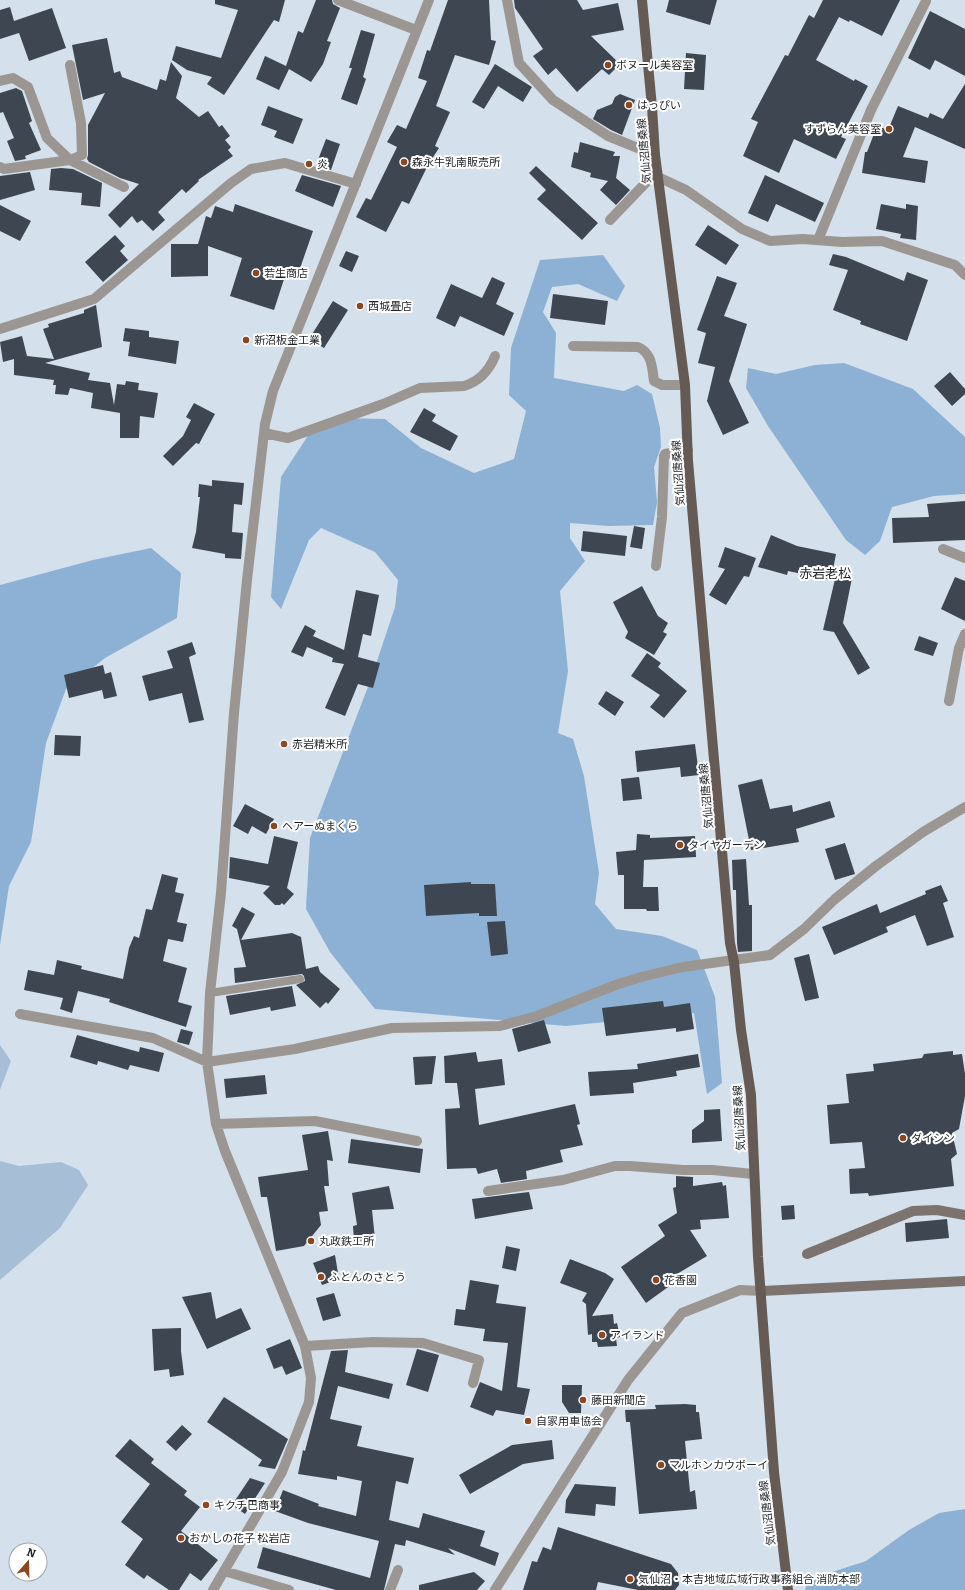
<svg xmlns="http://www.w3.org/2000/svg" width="965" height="1590" viewBox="0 0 965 1590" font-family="Bitter,'Noto Sans JP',serif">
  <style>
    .green { fill: #a6bed6 }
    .forest { fill: #8db1d4 }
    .building { fill: #3e4751 }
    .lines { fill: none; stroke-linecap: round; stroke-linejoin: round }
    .lane { stroke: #9c9692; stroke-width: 8 }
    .street { stroke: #9c9692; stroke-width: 10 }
    .secondary { stroke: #7c736e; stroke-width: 10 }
    .primary { stroke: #665a54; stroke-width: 10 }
    .poi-dot { fill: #8d4720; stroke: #fff; stroke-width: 1.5 }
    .labels { text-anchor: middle; stroke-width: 4; stroke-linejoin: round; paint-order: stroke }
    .poi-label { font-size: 11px; fill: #1d2126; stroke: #fff; text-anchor: start }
    .street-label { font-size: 11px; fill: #1d2126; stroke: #fff }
    .quarter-label { font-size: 13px; fill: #1d2126; stroke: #fff }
  </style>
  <rect width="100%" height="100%" fill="#d4e0ec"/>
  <!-- green -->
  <path class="green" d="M0,1045L11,1061L0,1090Z
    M0,1161L19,1166L61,1162L79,1170L88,1185L60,1228L0,1280Z"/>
  <!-- forest -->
  <path class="forest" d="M603,255L625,286L617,301L578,284L552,287L543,312L556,333L554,378L624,391L637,385L652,394L660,428L661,447L654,467L657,502L653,525L608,526L570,523V538L585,561L560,591L568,671L558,733L573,739L584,776L599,873L595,904L616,929L662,936L697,950L715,997L722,1083L707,1094L694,1013L566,1026L375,1009L330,952L306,909L310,838L371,679L395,607L398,580L375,552L321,528L309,540L281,609L271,597L281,477L309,434L337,418L385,419L421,448L474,473L514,459L526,411L509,395L511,348L540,260Z
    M844,363L913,389L965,437V494L934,496L892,507L880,541L865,555L846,540L768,426L746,388L748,368L776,374L815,365Z
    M151,548L181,573L177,618L105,658L66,689L46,743L31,842L9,886L0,945V585L93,560Z
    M965,1509V1590H805L807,1584L829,1573L866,1561L909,1530L939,1513Z"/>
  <!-- building -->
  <path class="building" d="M215,0H285L279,22L274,20L224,95L207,84L212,77L187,70L172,60L176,46L221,58L238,10L215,4Z
    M316,0H332L333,4L340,8L327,41L331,42L323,64L311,82L289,69L279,90L256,79L265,56L286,66L298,31L303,33Z
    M448,0H489L491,40L496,41L489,65L455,55L436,106L450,112L435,146L439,148L428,165L409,204L402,201L386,232L356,217L366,198L371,200L397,147L387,142L397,125L406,129L427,81L418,78L427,50L430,51Z
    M514,0H577L583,10L618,3L624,30L591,36L620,64L609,75L602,69L577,92L556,68L548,75L533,56L543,49L515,8Z
    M669,0H717L710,25L666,12Z
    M823,0H900L882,36L850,20L849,22L839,17L816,60L854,81L855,79L868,86L841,137L846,139L836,159L794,139L779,173L743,156L758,122L751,119L785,55L788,56L809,15L814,18Z
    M10,7L14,21L52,8L66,48L29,61L19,33L0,39V10Z
    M930,11L965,29V76L935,60L930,70L908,58Z
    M361,30L375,34L363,77L366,79L357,105L341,99L352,68H349Z
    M107,38L114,73L120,71L122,77L157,90L160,79L166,81L171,62L182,76L176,98L199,117L208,111L219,127L222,125L230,136L225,140L231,147L228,150L233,156L198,180L199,181L186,193L182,189L158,212L165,220L153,231L142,220L137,223L132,216L120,228L108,215L139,184L120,178L89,162L87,159L88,155V125L105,93L83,100L72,45Z
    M686,53L706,55L704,90L684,89Z
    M495,64L532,87L523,102L498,86L484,109L472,102Z
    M965,84V149L915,127L903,157L928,161L925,183L862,173L865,152H867L877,126L888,130L898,106L928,118L930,113L943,119Z
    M16,88L22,91L32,121L29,123L41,150L25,156L26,159L15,161L7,141L14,138L3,112L0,113V93Z
    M620,94L635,100L622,135L611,130L593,119L597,110L612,104L615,97Z
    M268,106L303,119L293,144L274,137L277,131L261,125Z
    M326,139L340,144L331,170L316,165Z
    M580,142L615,152L613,156H620L616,178L630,190L616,205L600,190L608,181L590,177L591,173L571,167L574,152L578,153Z
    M536,166L598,223L582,240L537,199L546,190L529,173Z
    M61,168L73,169L102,183L100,207L81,205L82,193L49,190L51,169Z
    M30,172L35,190L0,200V176Z
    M302,175L341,186L333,207L295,191Z
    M765,175L824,203L815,222L776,204L768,222L748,213Z
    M235,204L313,231L297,277L286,273L274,310L230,296L242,258L208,246V276L171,277V244H198L206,216L211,218L215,206L233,212Z
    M881,204L906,209V204L918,206L916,240L900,238L901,234L876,229Z
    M0,205L31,221L20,241L0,231Z
    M708,225L739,245L726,265L695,245Z
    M115,235L125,246L120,251L128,260L103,282L85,262Z
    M346,251L359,256L352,272L339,266Z
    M833,254L846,257L904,281L907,272L928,280L907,341L860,324L861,321L833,310L848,270L829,265Z
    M717,276L737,283L724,316L747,324L729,381L749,423L723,435L707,401L715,367L698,363L706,333L697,330Z
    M492,277L505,283L496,304L514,313L504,336L460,316L455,327L436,318L451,284L482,298Z
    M553,294L608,301L605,325L550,318Z
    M333,301L348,310L324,348L309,339Z
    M96,305L102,347L45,363L90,373L88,380L110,383L114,405L117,384L125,385L126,381L139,383L138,390L158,393L154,418L140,416L139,438H120V413L91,408L93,393L70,388L68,395L55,394L56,385H53L54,380L14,375V359L3,362L0,342L22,336L27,356L54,359L43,329L49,327L48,324L84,313V310Z
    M125,328L149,331V337L179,341L176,364L128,356L130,342L123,341Z
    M950,372L965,389V394L952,406L934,386Z
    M194,403L215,414L199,444L196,443L173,466L163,456L183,436L191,420L186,417Z
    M424,408L436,415L432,421L458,436L450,451L410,432Z
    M212,480L244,483L242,505L234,504L232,532L243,533L241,559L225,558V554L192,548L196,532L200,497H198L199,484L212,486Z
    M965,501V540L893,543L892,518L929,517L927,504Z
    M634,526L645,528L642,549L630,547Z
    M583,531L627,536L625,556L581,551Z
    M771,535L797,546L836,554L831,580L788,571L787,575L758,567Z
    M725,547L756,558L749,577L744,576L726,605L709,595L725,569L718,567Z
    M836,575L852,578L843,623L870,668L858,675L834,632L823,630Z
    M955,577L965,581V621L941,609Z
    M642,586L658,616L668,623L663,632L667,634L654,655L625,638L628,632L613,602Z
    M356,590L379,595L371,636L363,634L358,657L380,663L373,688L358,684L345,716L325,708L344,664L332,662L333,658L307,647L303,657L291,652L305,625L316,631L313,636L344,650Z
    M919,636L938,643L933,656L914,650Z
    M192,642L196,654L189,657L204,720L189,723L182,693L149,701L142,676L173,668L167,651Z
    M647,653L661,663L658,667L687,691L664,718L650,707L660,695L631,676Z
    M103,665L105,674L111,672L117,696L104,699L102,690L69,698L64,675Z
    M606,691L624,702L615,716L598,704Z
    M55,735L81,736L80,756L54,755Z
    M695,744L699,775L681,777L680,767L637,772L635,751Z
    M639,777L642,799L623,801L621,779Z
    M762,779L770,809L792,805L793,812L830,801L835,817L796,829L799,842L751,850L738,785Z
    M245,804L274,819L266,834L252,826L248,834L233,826Z
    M637,834L650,835V838L695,836L696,857L644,860L643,887H658L659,911H647L646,909H624V875H618L616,852L636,850Z
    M274,836L298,842L287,888L294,894L284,905L282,903L280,905H275L263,893L270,886L229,878L230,857L268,864Z
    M845,843L855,874L835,880L825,849Z
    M746,859L749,905H752V951L738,952L737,943L736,890H733L732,860Z
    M162,874L178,878L175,892L184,894L177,922L187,924L183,942L168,939L163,961L187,968L178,1002L192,1006L186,1027L109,1002L110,999L78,991L72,1013L60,1009L63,998L24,990L28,970L54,975L57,960L82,966L81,969L123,979L129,948L134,936L139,938L146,909L152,910Z
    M471,882V884H495L497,916H479V913L426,916L424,885Z
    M941,885L948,901L943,903L954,937L927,946L915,915L886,927L888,932L834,955L822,927L877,904L880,913L926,894L925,891Z
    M242,907L255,914L241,940L292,933L301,937L306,969L318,966L320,972L340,989L328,1004L326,1002L320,1008L296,985L305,981L304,976L302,974L235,983L234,968L246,967L237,929L232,926Z
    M505,921L508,954L491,956L487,922Z
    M809,954L819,998L805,1001L794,958Z
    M292,986L296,1006L271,1011L270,1007L230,1015L226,996Z
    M663,1001L664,1007L690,1003L694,1029L676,1032V1028L606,1036L602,1008Z
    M544,1020L551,1043L518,1052L512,1029Z
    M181,1029L193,1032L189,1045L177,1042Z
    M77,1035L139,1052L140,1047L164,1053L159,1072L130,1065L128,1070L98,1061L97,1065L70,1057Z
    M953,1051V1055L962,1054L965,1074V1096L959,1129L952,1133L957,1154L951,1159L954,1186L869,1196L868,1193L850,1194L849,1169L865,1168L862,1142L830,1144L827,1105L849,1103L846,1074L874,1071L873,1064L922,1058L924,1054Z
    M476,1052L478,1062L502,1059L505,1085L475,1089L479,1125L575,1104L580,1124L577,1125L583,1145L560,1150L563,1162L526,1171L527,1179L501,1183L497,1169L478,1174L476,1168L447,1169L445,1109L460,1108L457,1083H445L444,1056Z
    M698,1054L700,1067L676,1071L677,1076L633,1083L634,1093L590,1096L588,1072L638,1069L637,1064Z
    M436,1056L432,1084L415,1085L413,1057Z
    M265,1075L267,1094L226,1098L224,1079Z
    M720,1109L722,1141L692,1143V1130L704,1121V1110Z
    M328,1131L333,1161L327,1160L329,1186H324L328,1211L319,1212L321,1225L304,1246L276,1251L267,1197H261L258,1177L308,1170L302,1135Z
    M351,1139L423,1149L420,1173L348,1163Z
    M676,1176L693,1177V1186L722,1182L723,1186L726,1185L729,1218L700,1220L701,1229L690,1230L707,1256L672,1277L675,1282L646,1303L621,1267L665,1236L658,1225L677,1213L673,1188L676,1187Z
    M389,1186L394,1209L372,1210L375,1239L354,1241L353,1226L357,1225L352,1193Z
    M529,1192L533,1209L475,1219L472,1199Z
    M794,1205L795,1219L782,1220L781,1206Z
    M947,1219L949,1238L906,1242L905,1223Z
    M506,1246L520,1249L516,1271L502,1268Z
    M335,1255L339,1279L322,1285L313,1263Z
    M570,1259L605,1273L614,1279L592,1316L613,1314L614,1324L617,1323L620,1337L616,1338L617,1346L598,1347L597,1342H592V1334L588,1335L586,1304L582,1301L587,1293L560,1283Z
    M470,1280L499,1285L496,1303L526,1307L517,1387L530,1389L524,1415L496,1410L493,1416L470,1407L480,1382L502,1391L508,1343L483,1341L485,1329L454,1325L456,1309L465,1310Z
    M211,1292L216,1319L241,1308L251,1329L207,1349L182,1297Z
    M334,1293L341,1316L323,1321L316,1298Z
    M181,1328V1351L184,1375L170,1377L169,1369L154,1371L152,1329Z
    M290,1339L302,1368L286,1375L282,1366L274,1369L266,1349Z
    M417,1349L439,1355L428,1392L406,1385Z
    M348,1350L345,1372L393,1384L389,1399L338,1386L330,1419L362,1426L357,1446L414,1458L408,1484L396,1481L389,1520L419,1528L423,1513L485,1531L480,1546L499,1553L495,1566L448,1548L455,1555L406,1540L405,1546L395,1544L384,1590H336L257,1568L263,1547L370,1578L379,1541L308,1523L275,1511L283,1490L319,1504L318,1506L356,1516L362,1481L337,1476V1480L298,1474L303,1450L305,1451L331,1351Z
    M562,1385H582L581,1413H569L562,1402Z
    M224,1397L288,1439L275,1469L258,1466L262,1460L207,1422Z
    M685,1404L696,1405V1412H699L702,1439L685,1441L690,1492L695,1490L697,1509L639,1514L630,1422H626L625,1410L656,1409L655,1405Z
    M182,1425L192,1434L176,1451L166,1442Z
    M130,1439L154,1459L151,1463L187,1491L184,1495L200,1507L181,1531L218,1560L201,1581L190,1573L179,1590H169L147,1575L144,1579L125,1565L143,1539L121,1522L150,1484L115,1456Z
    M552,1440L554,1459L523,1464L470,1494L459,1475L512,1445Z
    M250,1478L265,1483L245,1514L232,1505Z
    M575,1484L616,1487L615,1506L596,1504L595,1516L565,1513L566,1500Z
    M558,1527L671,1564L678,1573L679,1585L675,1590H638L598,1582L596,1590H523L532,1561L537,1562L543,1547L551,1550Z
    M474,1572L485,1581L477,1590H419V1585Z"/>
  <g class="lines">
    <!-- lane -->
    <path class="lane" d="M210,993L300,979"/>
    <!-- street -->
    <path class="street" d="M338,0L416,30
      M507,0L519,63L553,100L608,136L655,155
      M0,81L13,78L28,87L47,138L70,160L124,187
      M0,167L4,169L70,160L82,155L81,123L70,65
      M658,177L686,190L742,229L770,241L803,239L842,242L882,241L955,265L965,275
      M610,220L657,171
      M818,240L871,110L926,1
      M0,329L94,299L231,183L251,169L285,163L356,184
      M573,346L638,347C652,353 652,367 654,381L662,385H685
      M264,433L288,438L383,404L420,388L464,386C480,381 489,371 495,356
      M943,549L965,558
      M656,566L662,517L664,456L665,454L688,450
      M949,701L959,648L965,634
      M20,1014L153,1038L207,1062L295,1049L392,1028L500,1026L537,1016L618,984L645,976L683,967L770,955L804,929L835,899L876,866L923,832L965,807
      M216,1124L315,1121L417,1141
      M488,1191L563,1180L615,1166H630L683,1170H713L753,1174
      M305,1346L373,1342L423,1343L479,1360L473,1383
      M224,1571L289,1590
      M213,1590L282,1472L309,1402L311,1378L305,1346L225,1151L216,1124L207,1062L210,993L221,893L234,713L247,580L265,424L273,391L429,0
      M390,1590L398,1570
      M495,1590L628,1380L682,1313L740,1290L762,1291"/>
    <!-- secondary -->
    <path class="secondary" d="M807,1254L913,1211L937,1210L965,1215
      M762,1291L965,1281"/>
    <!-- primary -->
    <path class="primary" d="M642,0L652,107L655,155L685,385L688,461L730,943L734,962L741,1030L751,1095L758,1257L774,1472L788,1590"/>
  </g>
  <!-- markers -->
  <g class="poi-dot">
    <circle cx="608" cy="65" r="4"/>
    <circle cx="629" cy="105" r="4"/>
    <circle cx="889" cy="129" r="4"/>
    <circle cx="404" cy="162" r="4"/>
    <circle cx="309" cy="164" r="4"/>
    <circle cx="256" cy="273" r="4"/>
    <circle cx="360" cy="306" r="4"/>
    <circle cx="246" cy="340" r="4"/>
    <circle cx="284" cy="744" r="4"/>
    <circle cx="274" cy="826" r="4"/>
    <circle cx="680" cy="845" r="4"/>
    <circle cx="903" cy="1138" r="4"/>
    <circle cx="311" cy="1241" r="4"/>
    <circle cx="321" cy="1277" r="4"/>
    <circle cx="656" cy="1280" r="4"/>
    <circle cx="602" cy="1335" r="4"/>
    <circle cx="583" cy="1400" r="4"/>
    <circle cx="528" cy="1421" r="4"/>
    <circle cx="661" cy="1465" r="4"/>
    <circle cx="206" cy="1505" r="4"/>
    <circle cx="181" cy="1538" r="4"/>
    <circle cx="630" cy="1579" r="4"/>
  </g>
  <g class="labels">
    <!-- poi labels -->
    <g class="poi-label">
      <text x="616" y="69">ボヌール美容室</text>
      <text x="637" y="109">はっぴい</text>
      <text x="881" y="133" text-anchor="end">すずらん美容室</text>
      <text x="412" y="166">森永牛乳南販売所</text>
      <text x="317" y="168">炎</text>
      <text x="264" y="277">若生商店</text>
      <text x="368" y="310">西城畳店</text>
      <text x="254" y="344">新沼板金工業</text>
      <text x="292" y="748">赤岩精米所</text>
      <text x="282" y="830">ヘアーぬまくら</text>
      <text x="688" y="849">タイヤガーデン</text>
      <text x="911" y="1142">ダイシン</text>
      <text x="319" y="1245">丸政鉄工所</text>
      <text x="329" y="1281">ふとんのさとう</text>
      <text x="664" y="1284">花香園</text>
      <text x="610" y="1339">アイランド</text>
      <text x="591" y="1404">藤田新聞店</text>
      <text x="536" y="1425">自家用車協会</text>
      <text x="669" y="1469">マルホンカウボーイ</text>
      <text x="214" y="1509">キクチ巴商事</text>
      <text x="189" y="1542">おかしの花子 松岩店</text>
      <text x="638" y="1583">気仙沼・本吉地域広域行政事務組合 消防本部</text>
    </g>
    <!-- street labels -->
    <g class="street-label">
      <text transform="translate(644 151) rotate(-95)" y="4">気仙沼唐桑線</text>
      <text transform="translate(678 473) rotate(-94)" y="4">気仙沼唐桑線</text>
      <text transform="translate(706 796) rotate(-95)" y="4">気仙沼唐桑線</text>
      <text transform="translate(739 1118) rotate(-93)" y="4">気仙沼唐桑線</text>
      <text transform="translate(767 1513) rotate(-97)" y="4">気仙沼唐桑線</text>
    </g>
    <!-- quarter labels -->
    <g class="quarter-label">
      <text x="825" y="578">赤岩老松</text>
    </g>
  </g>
  <!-- north arrow -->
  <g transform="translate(28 1562) rotate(20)"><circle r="19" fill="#ffffff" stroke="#a5a6a8"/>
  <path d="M0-3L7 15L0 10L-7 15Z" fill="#8d4720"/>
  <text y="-6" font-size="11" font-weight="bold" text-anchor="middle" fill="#1d2126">N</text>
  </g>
</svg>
